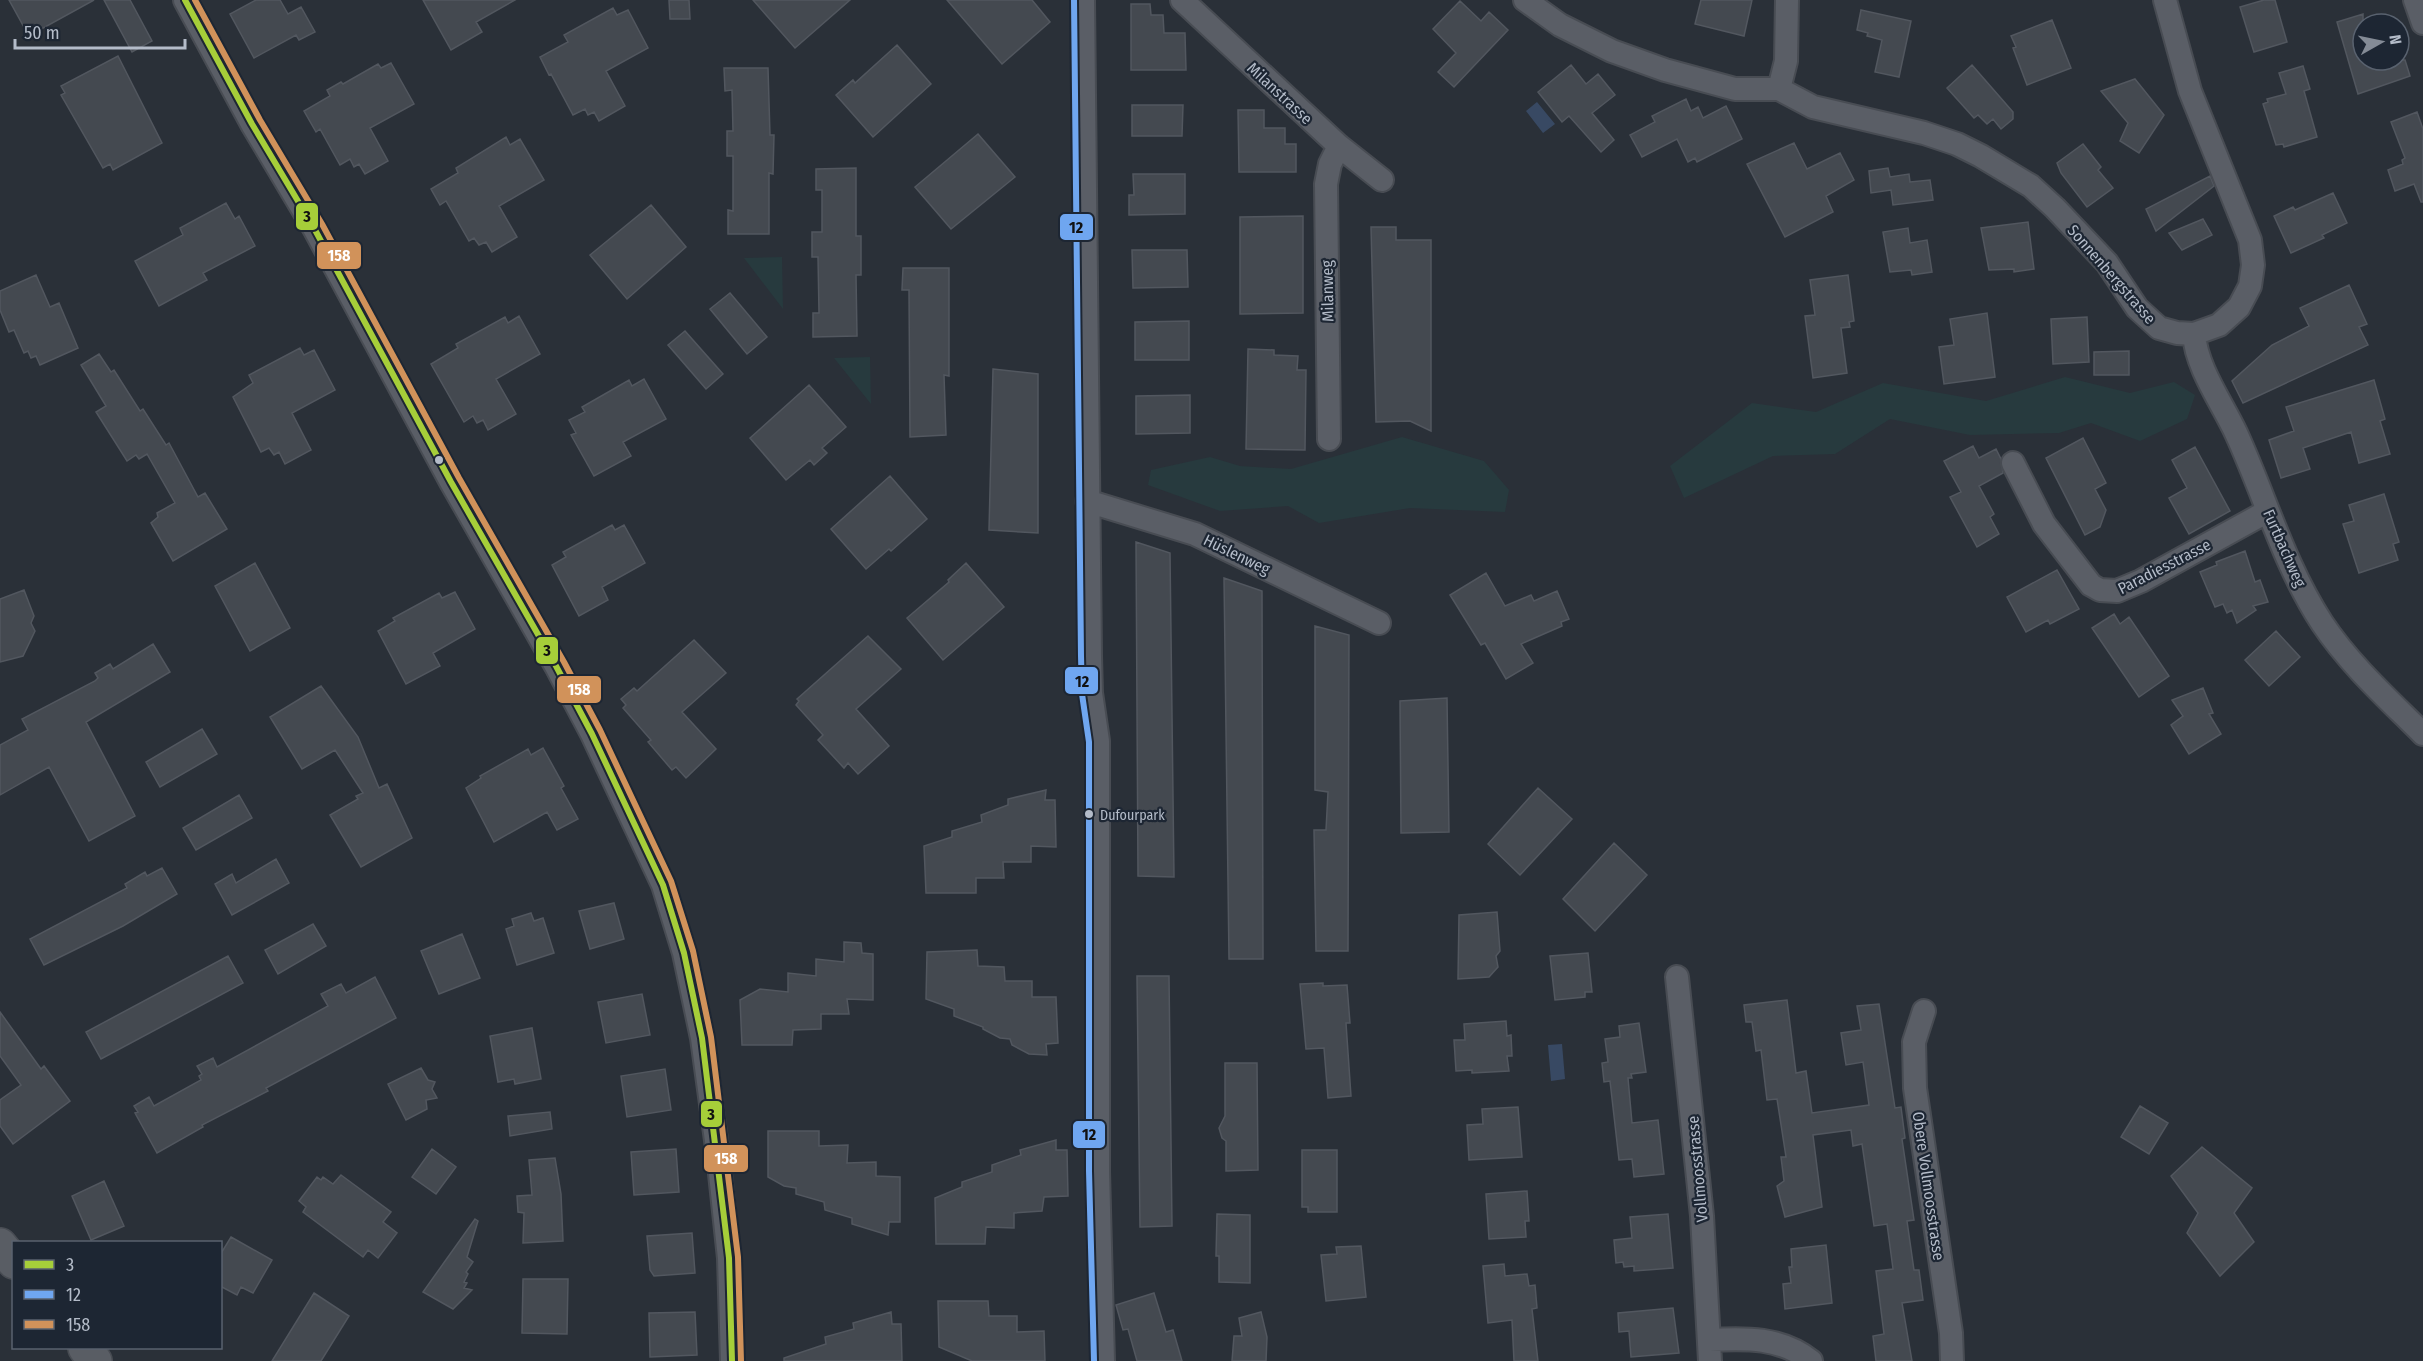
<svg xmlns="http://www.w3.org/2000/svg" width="2423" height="1361" viewBox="0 0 2423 1361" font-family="'Fira Sans Condensed',sans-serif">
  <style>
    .green { fill: #273a3e }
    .water { fill: #384963 }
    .building { fill: #444950; stroke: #52575f; stroke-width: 1.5 }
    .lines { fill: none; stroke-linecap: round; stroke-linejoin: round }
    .street-casing { stroke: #484c53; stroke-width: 26 }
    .secondary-casing { stroke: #484c53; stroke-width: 36 }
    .street { stroke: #5a5e66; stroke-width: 22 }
    .secondary { stroke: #595d64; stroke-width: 33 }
    .bus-1-casing { stroke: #1d2633; stroke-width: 10 }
    .bus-2-casing { stroke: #1d2633; stroke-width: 10 }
    .bus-3-casing { stroke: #1d2633; stroke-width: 10 }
    .bus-1 { stroke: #a6ce39; stroke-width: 6 }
    .bus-2 { stroke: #6fa6f0; stroke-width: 6 }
    .bus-3 { stroke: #d1925a; stroke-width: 6 }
    .bus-dot { fill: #b4bcc9; stroke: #1d2633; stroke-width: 2 }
    .labels { text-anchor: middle; stroke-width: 4.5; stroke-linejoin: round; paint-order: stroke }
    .bus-label { font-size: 14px; fill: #b4bcc9; stroke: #1d2633; text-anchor: start }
    .street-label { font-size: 16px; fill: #b4bcc9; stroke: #1d2633 }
    .line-badge { stroke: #1d2633; stroke-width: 2 }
    .badge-label { font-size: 16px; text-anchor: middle; font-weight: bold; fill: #fff }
    .pale-badge-label { font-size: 16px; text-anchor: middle; font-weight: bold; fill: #111 }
  </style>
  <rect width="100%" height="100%" fill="#2a3038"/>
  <!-- green -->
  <path class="green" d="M782,257L783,309L744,258Z
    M870,357L871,404L834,358Z
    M2065,377L2130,393L2174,382L2195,395L2187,419L2140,441L2091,423L2059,433L1970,435L1890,419L1835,454L1773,456L1684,498L1670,466L1752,403L1816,412L1883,383L1986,401Z
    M1402,437L1484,461L1509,490L1505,512L1410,508L1319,523L1288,506L1220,511L1148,485L1151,470L1210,457L1240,466L1291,469Z"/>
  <!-- water -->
  <path class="water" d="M1537,102L1555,124L1543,133L1526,111Z
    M1562,1044L1565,1079L1551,1081L1548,1045Z"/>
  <!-- building -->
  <path class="building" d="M9,0H94L36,32L32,25L25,29Z
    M104,0H130L152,41L132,52Z
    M256,0H280L288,14L301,7L315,32L299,40L296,35L254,58L230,14Z
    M423,0H515L476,22L482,32L451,50Z
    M669,0H689L690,19H670Z
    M753,0H850L795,48Z
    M947,0H1032L1050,22L1002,64Z
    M1701,0H1752L1744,36L1695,24Z
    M2264,0H2275L2287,42L2254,52L2240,7Z
    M1460,1L1481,21L1489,12L1508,30L1454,87L1438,72L1456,53L1433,29Z
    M1131,4H1150L1151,15H1163L1164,33H1185L1186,70H1131Z
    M613,8L617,15L628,10L648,48L606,71L625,106L599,121L594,112L588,115L585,109L573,115L551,74L549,75L540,57L568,42L564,35Z
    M1861,10L1911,21L1899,77L1875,72L1882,40L1867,36L1868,33L1857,30Z
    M2363,14V60H2405L2410,76L2358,94L2337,22Z
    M2052,20L2071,68L2027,85L2013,48L2016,47L2011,36Z
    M897,45L931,84L873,137L836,95L853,80L855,83Z
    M118,56L162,143L113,170L110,164L103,168L61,95L65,93L61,86Z
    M391,63L414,104L370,128L388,161L365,174L359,164L354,167L350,159L340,165L320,129L316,132L304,111L330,96L327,90L341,82L343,84L378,64L381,68Z
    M1571,65L1586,84L1598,74L1615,95L1592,113L1614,140L1601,152L1569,116L1562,122L1538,92Z
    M1972,65L2013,112V119L2001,129L1993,119L1987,124L1978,115L1974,118L1947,88Z
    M2303,66L2310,89L2304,91L2317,137L2284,147L2283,144L2276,145L2263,104L2268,102L2267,99L2286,94L2279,73Z
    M724,68H768L770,135H774L773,174L769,173V234H728V210L733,211V156H727V131H733L732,90L725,91Z
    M2135,79L2164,115L2139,153L2120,141L2128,123L2101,91Z
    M1686,99L1691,111L1698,107L1703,118L1726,106L1742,139L1697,162L1695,158L1688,162L1677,139L1642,157L1630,135L1655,122L1652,116Z
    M1132,105H1183L1182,136H1132Z
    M1238,110H1264V128H1285V144H1296V172H1239Z
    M2417,112L2423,129V202H2421L2414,184L2395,191L2388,170L2403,164L2402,160L2405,158L2391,122Z
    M978,134L1015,177L951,229L915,187Z
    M506,137L510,145L520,139L544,180L499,206L517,237L492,252L486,242L479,245L474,238L469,241L446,201L440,205L431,189L458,173L456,168Z
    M1794,143L1807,169L1840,153L1854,180L1826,196L1833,212L1785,237L1747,164Z
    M2083,144L2101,167L2098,170L2113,188L2087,207L2061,173L2057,163Z
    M856,168V236H861V275H856L857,336L813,337V313H819L818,257H812V232H822V190H816V169Z
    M1888,168L1890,177L1909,174L1910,182L1930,180L1933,200L1893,205L1891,190L1871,193L1869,171Z
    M1133,174H1185V214L1129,215V195H1134Z
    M2210,176L2214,186L2156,231L2146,209Z
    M2333,193L2347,223L2322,235L2324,238L2291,253L2274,216L2293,207L2295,210Z
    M226,203L235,219L239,216L255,246L203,273L207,280L159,306L135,261L183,235L180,228Z
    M651,205L686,247L627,299L590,255Z
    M1303,216V313L1240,314V217Z
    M2203,219L2212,235L2182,250L2169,233Z
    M2028,222L2034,269L2014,272V269L1989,270L1981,228Z
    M1371,227H1396V240H1431V431L1410,421L1376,422Z
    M1908,228L1910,243L1927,240L1932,272L1912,275L1911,270L1890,272L1883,232Z
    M1132,250H1187L1188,287L1133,288Z
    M903,268H949V376L944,375L946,435L910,437L909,290H902Z
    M36,275L50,307L59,303L78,348L40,365L36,356L31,358L28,351L24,353L14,330L9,332L0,310V291Z
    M1848,275L1854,321L1849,322L1850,327L1841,328L1847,373L1813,378L1805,316L1815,315L1810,280Z
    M2349,285L2367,324L2359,327L2368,345L2243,403L2232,381L2272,345L2309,326L2300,308Z
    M730,293L767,337L747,354L710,309Z
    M1987,313L1995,377L1944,384L1939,347L1954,345L1950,319Z
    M519,316L540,354L496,379L516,414L488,430L483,420L477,423L473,416L464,422L431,364L458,348L456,344L505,317L508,323Z
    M2087,317L2089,362L2053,364L2051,319Z
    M1189,321V360H1135V322Z
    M685,331L723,374L706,389L668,345Z
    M300,348L304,355L314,350L335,390L292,413L311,450L285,464L279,452L274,455L269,448L261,452L233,397L253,383L249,375Z
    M1248,349L1274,350V355L1298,356L1297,370H1306L1305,450L1246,449Z
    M2129,351V375H2094V352Z
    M99,354L111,372L114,370L140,411L143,409L166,445L169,443L198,497L205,493L227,529L173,561L151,523L158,517L157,513L175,503L147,454L139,459L136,455L127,461L96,412L106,406L81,365Z
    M993,369L1038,374V533L989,530Z
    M644,379L666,419L623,442L631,456L594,476L571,435L576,433L569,420L585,412L582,407L617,387L629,380L632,386Z
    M2374,380L2385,419L2380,421L2390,454L2359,463L2351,432L2303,448L2310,469L2281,478L2269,440L2294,431L2286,407Z
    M809,385L846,427L822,448L827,453L814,465L810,460L786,480L750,438Z
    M1190,395V433L1136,434V396Z
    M2083,438L2106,483L2095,489L2106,510L2100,527L2085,535L2046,458Z
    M1973,446L1979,458L1996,449L2001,459L2003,473L1979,486L1994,514L1990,517L1999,534L1977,547L1950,497L1961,492L1944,461Z
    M2195,447L2230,511L2189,534L2169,498L2187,488L2172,460Z
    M890,476L927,519L891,551L889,549L866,569L831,529Z
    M2384,494L2399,542L2393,544L2398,560L2359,573L2343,524L2354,521L2349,505Z
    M612,525L615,530L624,525L645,563L602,587L608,600L579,616L552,565L566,557L563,552Z
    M1136,542L1170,553L1174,877L1138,876Z
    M2245,551L2255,582L2260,580L2268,602L2253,606L2256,610L2237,623L2232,610L2227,613L2223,604L2215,607L2200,572L2217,565L2216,562Z
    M255,563L290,628L250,651L215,586Z
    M966,563L1004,607L943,660L907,618L949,582L948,580Z
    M2057,570L2079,609L2050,624L2048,620L2026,632L2007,597Z
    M1486,573L1505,606L1531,595L1534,601L1557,591L1569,619L1561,622L1562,626L1521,644L1533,663L1506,679L1485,643L1481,645L1450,595Z
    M1224,578L1262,591L1263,959H1229Z
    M24,590L34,616L31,623L35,631L23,656L0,662V599Z
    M455,592L475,629L433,653L440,666L406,684L378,631L395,621L393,618L439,593L442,598Z
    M2114,614L2120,624L2129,617L2169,676L2139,697L2092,628Z
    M1315,626L1349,635L1348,951H1316L1314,830H1326L1328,792L1315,790Z
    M2276,631L2300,657L2269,686L2245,660Z
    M868,636L901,669L856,709L889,746L858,774L848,763L844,768L818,740L823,735L796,705L799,701L797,699Z
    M694,640L726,673L682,712L716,749L686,778L676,767L672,770L648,742L651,740L623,708L626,705L621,699L634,688L637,691Z
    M153,644L170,672L86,722L135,816L89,841L49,767L0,795V745L28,730L22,719L95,681L98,678L95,673L110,664L113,669Z
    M321,686L358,737L379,788L387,784L412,838L361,867L330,815L358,799L356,796L363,793L335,750L302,769L270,717Z
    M2203,688L2213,713L2209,714L2221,734L2189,754L2171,725L2183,716L2172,700Z
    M1447,698L1449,832L1401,833L1400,701Z
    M202,729L217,754L160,787L146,762Z
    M543,748L564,786L561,788L578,819L557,830L547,812L494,842L466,788L481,778L480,776L528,749L531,755Z
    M1538,788L1572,819L1520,875L1488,844Z
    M1046,790L1045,800H1055L1056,847L1031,846V862H1003L1004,878H976V893H926L924,846L952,837V831L982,822L981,815L1008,805V799Z
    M239,795L252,818L196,850L183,828Z
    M1614,843L1647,875L1595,931L1563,899Z
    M276,859L289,883L232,915L215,884L232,874L236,883Z
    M162,868L177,894L123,926L44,965L30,939L127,888L125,884L145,872L147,876Z
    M614,903L624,939L590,949L579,911Z
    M1497,912L1500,951L1496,956L1498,967L1489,977L1458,979L1459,915Z
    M531,913L534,921L543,918L554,953L517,965L506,929L514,926L512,919Z
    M313,924L326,946L278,974L265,950Z
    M462,934L480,978L439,994L421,951Z
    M844,942L861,943L862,953L873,954V1000L847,999L849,1014H821V1029L793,1030L792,1045H742L740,1000L760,989L788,992V973L816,976V959L844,962Z
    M977,950L978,966L1004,967L1005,981H1032V997H1056L1058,1043L1046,1044L1047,1055L1029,1054L1012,1045L1010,1039L1000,1038L983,1029V1027L954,1016V1009L926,999L927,952Z
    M1588,953L1592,992H1585V997L1555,1000L1550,956Z
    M228,956L243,983L101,1059L86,1032Z
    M1137,976H1169L1172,1226L1140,1227Z
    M375,977L396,1018L266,1088L268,1091L202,1125L203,1127L157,1153L135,1113L138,1112L134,1106L149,1097L154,1106L201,1080L199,1076L202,1074L197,1066L213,1058L217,1067L328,1006L321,994L341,984L346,993Z
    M1323,983V986L1347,985L1350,1023H1346L1351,1096L1328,1098L1324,1048L1306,1049L1300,984Z
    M642,994L650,1035L606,1043L598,1002Z
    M1787,1000L1796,1073L1806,1071L1812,1113L1869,1105L1863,1062L1846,1065L1841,1033L1861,1030L1857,1006L1879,1004L1895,1108L1901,1107L1905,1138L1902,1139L1914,1220L1907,1221L1914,1270H1919L1923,1300L1902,1303L1912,1361H1876L1873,1336L1884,1334L1876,1271L1893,1269L1887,1224L1874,1226L1862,1144L1853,1146L1851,1130L1813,1135L1822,1207L1785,1217L1777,1186L1784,1181L1781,1157H1786L1777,1099L1767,1100L1761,1050L1756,1051L1752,1022H1746L1744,1005Z
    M0,1012L41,1069L44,1066L70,1101L13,1144L0,1126V1100L21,1085L0,1056Z
    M1506,1021L1507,1036L1511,1035L1512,1056H1507L1509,1071L1472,1073V1070L1456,1071L1454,1040H1465L1464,1024Z
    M1639,1023L1646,1072L1631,1074L1632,1078H1628L1632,1123L1658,1120L1664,1174L1634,1177L1632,1159L1619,1160L1610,1081L1604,1082L1602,1063L1608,1062L1605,1039L1620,1037L1619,1026Z
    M532,1028L541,1079L515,1084L514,1079L498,1082L490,1036Z
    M1225,1063H1257L1258,1170L1226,1171V1141L1222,1138L1219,1128L1225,1116Z
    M421,1068L428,1080L435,1082L432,1089L437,1098L426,1100L427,1109L406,1120L388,1084Z
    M665,1069L671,1110L627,1117L621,1076Z
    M2140,1106L2168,1123L2149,1154L2121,1137Z
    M1518,1107L1522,1157L1469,1160L1467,1125L1483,1124L1482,1109Z
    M550,1112L552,1129L510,1136L508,1116Z
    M768,1131H819V1146L848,1145L847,1163L876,1162V1176L900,1177V1222H889L888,1235L852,1224V1218L825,1210L824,1202L796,1194V1188L784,1186L768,1177Z
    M1056,1140V1150H1067L1068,1196L1044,1197L1042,1211L1014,1213V1228L986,1227L985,1244H936L935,1198L962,1187V1182L992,1172V1165L1021,1155L1020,1150Z
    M2202,1147L2252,1188L2234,1213L2254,1242L2220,1276L2187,1233L2198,1213L2171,1176Z
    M432,1149L456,1167L436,1194L412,1177Z
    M676,1149L679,1192L634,1195L631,1152Z
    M1302,1150H1337V1212H1308V1207H1302Z
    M555,1158L561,1194L563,1241L523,1243L524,1213L518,1212L517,1196L532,1195L529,1160Z
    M341,1175L391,1212L383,1222L397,1233L378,1258L368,1250L363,1257L303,1212L306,1207L299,1201L317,1177L321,1180L323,1177L333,1184Z
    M104,1181L124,1226L91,1240L72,1196Z
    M1527,1191L1529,1221H1525L1526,1237L1489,1239L1486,1194Z
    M1217,1214L1250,1215V1283L1219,1282V1256H1216Z
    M1668,1214L1673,1268L1634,1271V1266L1624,1267L1623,1262L1616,1263L1614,1240L1632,1238L1630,1217Z
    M475,1219L478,1221L467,1257L473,1262L466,1272L468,1274L464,1282L467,1283L464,1288L472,1290L453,1309L423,1292Z
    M692,1233L695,1273L654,1276L650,1270L647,1236Z
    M231,1237L272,1260L253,1293L241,1287L237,1295L220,1286V1255Z
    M1826,1245L1832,1303L1785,1309L1783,1284L1791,1283L1789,1267H1792L1791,1249Z
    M1361,1246L1366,1297L1326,1301L1321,1255L1337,1254L1336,1247Z
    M1504,1264L1505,1276L1527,1274L1529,1286L1535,1285L1537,1308L1532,1309L1538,1361H1514L1512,1320L1488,1323L1483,1266Z
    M523,1279H568L567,1334L522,1333Z
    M314,1293L349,1316L321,1361H272Z
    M1154,1293L1166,1332L1173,1330L1182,1361H1137L1128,1329L1123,1330L1116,1305Z
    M938,1301H988L989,1316H1017V1332L1044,1331L1045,1361H972L939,1347Z
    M1673,1308L1679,1353L1631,1357L1629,1331L1619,1332L1618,1313Z
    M695,1312L697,1355L650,1357L649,1313Z
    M891,1312L892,1324H901L902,1361H784V1358L826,1344L825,1337L854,1329L853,1323Z
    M1261,1312L1267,1337L1266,1361H1232L1234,1336H1242L1239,1318Z"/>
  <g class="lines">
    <defs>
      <path id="street" d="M185,0L252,124L314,228L451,482L556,666L592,734L663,885L684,953L702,1038L718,1155L729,1258L732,1361
        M1083,0L1090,656L1091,693L1098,741V1171L1103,1361
        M1182,0L1339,146L1382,180
        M1525,0L1560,25L1612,51L1665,70L1735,89H1779L1813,107L1924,133L1957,144L1981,156L2031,186L2055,208L2107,263L2137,308L2159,328L2177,333L2194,334L2219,325L2239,307L2250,286L2253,265L2250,240L2190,91L2165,0
        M2415,0L2423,23
        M1779,89L1786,61L1787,0
        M2194,334C2196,367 2222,403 2236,433C2265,496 2284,565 2322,623C2350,665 2388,699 2423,734
        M1329,439L1326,184L1330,164L1339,146
        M2013,463L2044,524L2091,585L2100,590L2117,591L2141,581L2268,511
        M1087,501L1195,534L1379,623
        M1677,977L1702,1216L1710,1361
        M1924,1011L1914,1042L1915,1088L1951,1333L1952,1361
        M1709,1340C1746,1338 1781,1337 1811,1361"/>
      <path id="secondary" d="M0,1245L14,1262
        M85,1348L95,1361"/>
    </defs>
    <!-- street casing -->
    <use href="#street" class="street-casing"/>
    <!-- secondary casing -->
    <use href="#secondary" class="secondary-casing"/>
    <!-- street -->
    <use href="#street" class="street"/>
    <!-- secondary -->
    <use href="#secondary" class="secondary"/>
    <defs>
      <path id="bus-1" d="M185,0L252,124L314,228L451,482L556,666L592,734L663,885L684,953L702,1038L729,1258L732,1361"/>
      <path id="bus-2" d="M1074,0L1081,656L1082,694L1089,742V1171L1094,1361"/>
      <path id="bus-3" d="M195,0L260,120L322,224L459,478L564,662L600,730L671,881L693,951L711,1037L738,1257L741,1361"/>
    </defs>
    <!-- bus-1 casing -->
    <use href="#bus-1" class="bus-1-casing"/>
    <!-- bus-2 casing -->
    <use href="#bus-2" class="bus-2-casing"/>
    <!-- bus-3 casing -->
    <use href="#bus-3" class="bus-3-casing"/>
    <!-- bus-1 -->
    <use href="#bus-1" class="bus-1"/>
    <!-- bus-2 -->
    <use href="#bus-2" class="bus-2"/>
    <!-- bus-3 -->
    <use href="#bus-3" class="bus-3"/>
  </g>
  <!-- markers -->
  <g class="bus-dot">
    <circle cx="439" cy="460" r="5"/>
    <circle cx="1089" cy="814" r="5"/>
  </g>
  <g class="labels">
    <!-- bus labels -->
    <g class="bus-label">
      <text x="1100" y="820">Dufourpark</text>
    </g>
    <!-- street labels -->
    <g class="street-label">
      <text transform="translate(1280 93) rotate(43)" y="6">Milanstrasse</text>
      <text transform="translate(2112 274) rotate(49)" y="6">Sonnenbergstrasse</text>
      <text transform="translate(1327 291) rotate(-91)" y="6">Milanweg</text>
      <text transform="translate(2285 548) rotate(66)" y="6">Furtbachweg</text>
      <text transform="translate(1237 554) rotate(26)" y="6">Hüslenweg</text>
      <text transform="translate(2164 566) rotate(-27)" y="6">Paradiesstrasse</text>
      <text transform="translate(1697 1169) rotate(-95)" y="6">Vollmoosstrasse</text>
      <text transform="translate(1929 1186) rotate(82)" y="6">Obere Vollmoosstrasse</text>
    </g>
  </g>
  <g class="line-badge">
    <rect x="295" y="202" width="24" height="29" rx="6" fill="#a6ce39"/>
    <rect x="1059" y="213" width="35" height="28" rx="6" fill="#6fa6f0"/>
    <rect x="316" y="241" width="46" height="29" rx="6" fill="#d1925a"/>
    <rect x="535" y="636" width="24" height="29" rx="6" fill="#a6ce39"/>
    <rect x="1064" y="666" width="35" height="29" rx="6" fill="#6fa6f0"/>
    <rect x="556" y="675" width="46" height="29" rx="6" fill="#d1925a"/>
    <rect x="700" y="1100" width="23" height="28" rx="6" fill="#a6ce39"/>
    <rect x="1072" y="1120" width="34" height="29" rx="6" fill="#6fa6f0"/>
    <rect x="703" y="1144" width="46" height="29" rx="6" fill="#d1925a"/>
  </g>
  <g class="badge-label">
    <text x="339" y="261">158</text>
    <text x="579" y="695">158</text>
    <text x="726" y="1164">158</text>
  </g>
  <g class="pale-badge-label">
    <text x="307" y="222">3</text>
    <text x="1076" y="233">12</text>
    <text x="547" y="656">3</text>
    <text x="1082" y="687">12</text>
    <text x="711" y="1120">3</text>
    <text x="1089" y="1140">12</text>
  </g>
  <!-- legend -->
  <rect x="12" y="1241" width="210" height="108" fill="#1d2633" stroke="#59626f" stroke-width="1.5"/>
  <rect x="24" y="1260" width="30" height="9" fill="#a6ce39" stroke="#59626f" stroke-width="1.5"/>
  <text x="66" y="1271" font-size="18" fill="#b4bcc9">3</text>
  <rect x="24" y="1290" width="30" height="9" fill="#6fa6f0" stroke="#59626f" stroke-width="1.5"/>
  <text x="66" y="1301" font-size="18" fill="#b4bcc9">12</text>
  <rect x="24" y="1320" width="30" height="9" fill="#d1925a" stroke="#59626f" stroke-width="1.5"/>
  <text x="66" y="1331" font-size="18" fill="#b4bcc9">158</text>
  <!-- north arrow -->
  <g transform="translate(2381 42) rotate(81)"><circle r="28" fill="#1d2633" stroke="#59626f" stroke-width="1.5"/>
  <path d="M0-4.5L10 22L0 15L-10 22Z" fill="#848b96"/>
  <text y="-9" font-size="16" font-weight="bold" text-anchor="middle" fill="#b4bcc9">N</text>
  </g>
  <!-- scale -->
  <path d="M15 39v9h170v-9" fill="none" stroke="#b4bcc9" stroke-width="3"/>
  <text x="24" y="39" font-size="18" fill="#b4bcc9" stroke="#1d2633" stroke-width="4.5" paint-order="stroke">50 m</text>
</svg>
